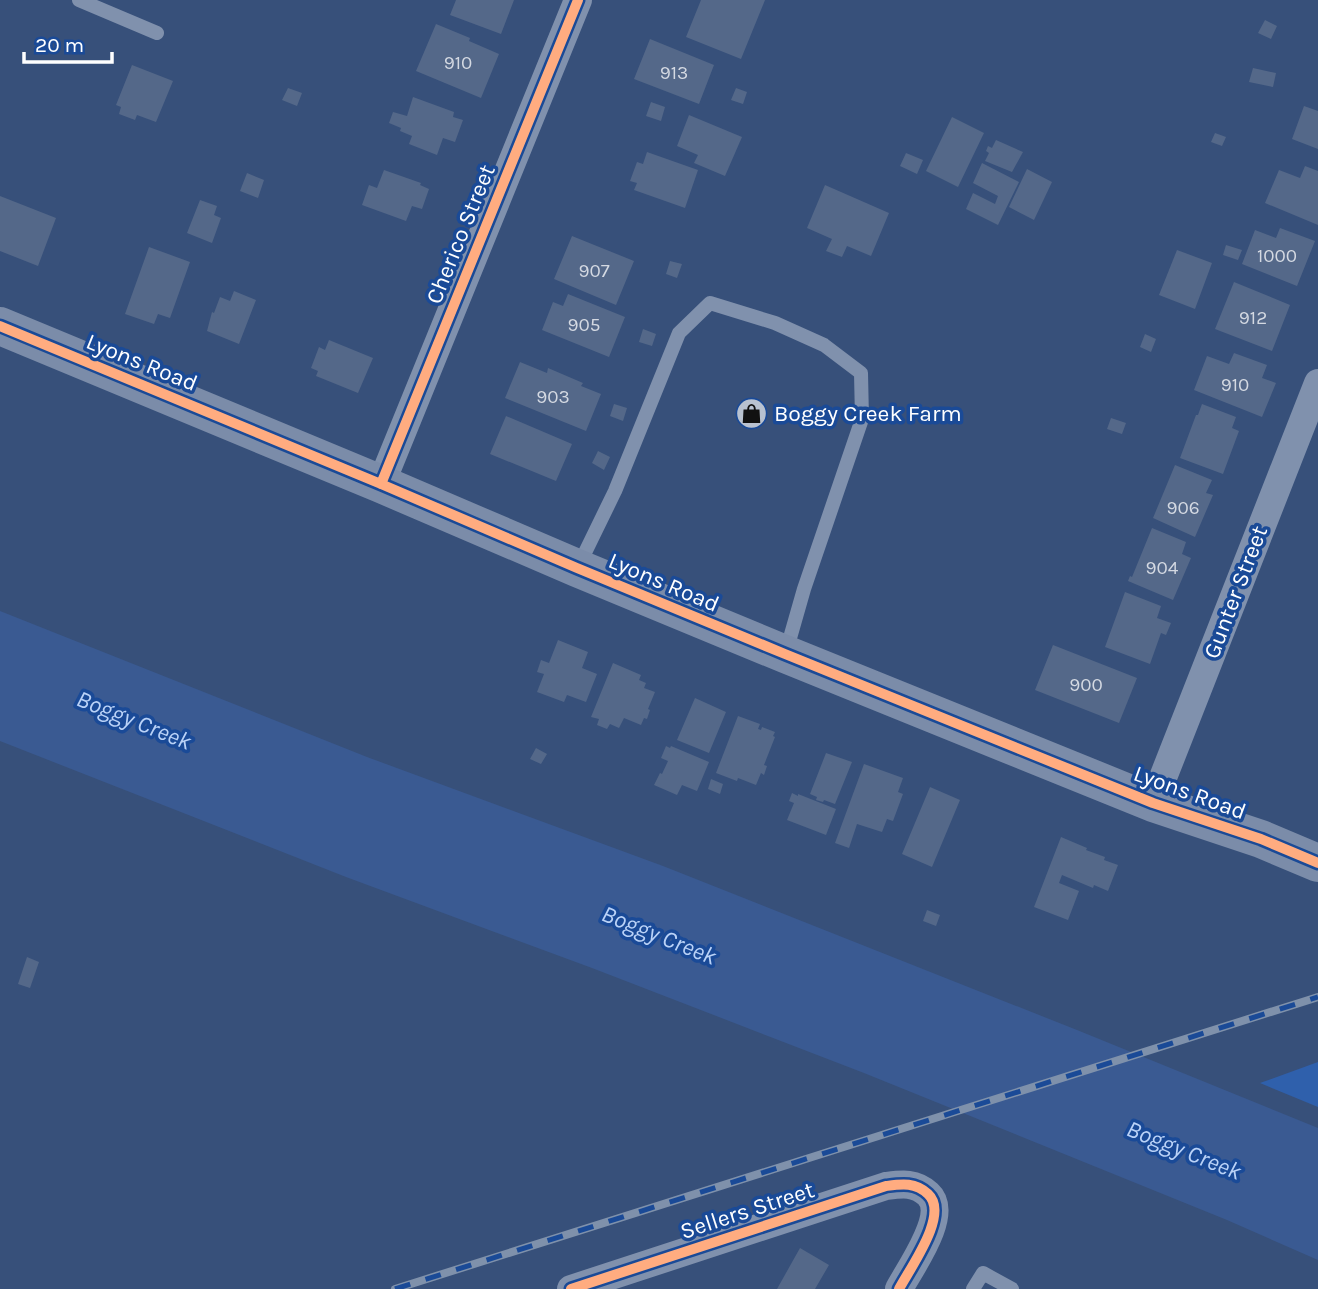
<svg xmlns="http://www.w3.org/2000/svg" width="1318" height="1289" viewBox="0 0 1318 1289" font-family="Karla,sans-serif">
  <style>
    .green { fill: #2f60ac }
    .water { fill: #3a5a92 }
    .building { fill: #546889 }
    .lines { fill: none; stroke-linecap: round; stroke-linejoin: round }
    .lane { stroke: #8091ad; stroke-width: 14 }
    .street { stroke: #8091ad; stroke-width: 28 }
    .secondary { stroke: #7b8ca9; stroke-width: 38 }
    .rail-casing { stroke: #7f91ab; stroke-width: 8 }
    .rail { stroke: #1a4a97; stroke-width: 5; stroke-dasharray: 16; stroke-linecap: butt }
    .cycleway-casing { stroke: #1a4a97; stroke-width: 15 }
    .cycleway { stroke: #ffac80; stroke-width: 10 }
    .labels { text-anchor: middle; stroke-width: 7; stroke-linejoin: round; paint-order: stroke }
    .number-label { font-size: 19px; fill: #d4d9e2 }
    .street-label { font-size: 23px; fill: #fff; stroke: #1a4a97 }
    .poi-label { font-size: 23px; fill: #fff; stroke: #1a4a97; text-anchor: start }
    .water-label { font-size: 24px; font-style: italic; fill: #bad2f7; stroke: #1a4a97 }
  </style>
  <rect width="100%" height="100%" fill="#37507a"/>
  <!-- green -->
  <path class="green" d="M1318,1062V1107L1260,1083Z"/>
  <!-- water -->
  <path class="water" d="M0,611L367,757L663,866L1077,1030L1318,1128V1260L1227,1220L864,1073L592,968L346,877L0,741Z"/>
  <!-- building -->
  <path class="building" d="M456,0H514L501,34L450,15Z
    M701,0H765L741,59L686,37Z
    M1265,20L1277,26L1271,39L1258,33Z
    M436,24L470,38L469,41L499,54L481,98L416,71Z
    M650,39L714,65L699,104L634,79Z
    M132,65L173,81L156,122L137,115L135,120L119,114L121,107L116,105Z
    M1253,68L1276,73L1273,87L1249,82Z
    M288,88L302,93L297,106L282,100Z
    M736,88L747,92L743,104L731,100Z
    M413,97L454,112L453,117L463,120L455,142L443,138L437,155L409,144L412,136L400,131L401,128L389,123L393,112L407,116Z
    M651,102L665,107L661,121L646,116Z
    M1304,106L1318,111V149L1292,139Z
    M689,115L742,137L725,176L694,163L698,155L677,146Z
    M952,117L984,133L958,187L926,171Z
    M1215,133L1226,137L1222,146L1211,142Z
    M996,140L1023,152L1012,172L985,161L989,153L986,151L988,146L992,148Z
    M647,152L698,170L685,208L634,190L637,183L630,181L637,162L643,164Z
    M906,153L923,160L917,174L900,166Z
    M982,163L1019,182L998,225L966,209L973,193L995,204L998,196L973,183Z
    M1305,166L1318,171V225L1265,203L1279,170L1300,178Z
    M1027,169L1052,182L1034,220L1009,207Z
    M384,170L421,183L420,185L429,189L422,209L412,206L406,221L362,205L369,185L377,188Z
    M247,173L264,180L258,198L240,191Z
    M825,185L889,213L871,256L847,246L842,257L826,251L832,239L807,228Z
    M0,196L56,218L38,266L0,251Z
    M200,200L217,206L214,215L221,218L212,243L187,233Z
    M1280,228L1315,241L1297,286L1242,264L1255,230L1276,238Z
    M572,236L634,261L616,305L554,279Z
    M1226,245L1242,250L1238,260L1223,255Z
    M149,247L190,262L170,318L158,314L154,324L125,314Z
    M1177,250L1212,263L1195,309L1159,295Z
    M670,261L682,264L677,278L666,274Z
    M1234,282L1290,305L1272,351L1215,329Z
    M234,291L256,300L239,344L207,331L212,312L214,313L220,297L230,301Z
    M568,294L625,317L609,357L542,330L553,302L563,306Z
    M643,329L656,334L652,346L639,342Z
    M1145,334L1156,339L1151,352L1140,347Z
    M329,340L373,358L358,393L316,376L318,371L311,368L319,347L325,350Z
    M1234,353L1267,365L1262,378L1276,383L1262,417L1194,390L1207,356L1229,364Z
    M520,362L547,373L548,368L583,383L581,386L601,394L586,431L505,398Z
    M614,404L627,408L623,421L610,416Z
    M1202,404L1236,417L1232,428L1239,431L1223,474L1180,458L1196,415H1198Z
    M506,416L572,444L556,481L490,454Z
    M1111,418L1126,423L1122,434L1107,429Z
    M598,451L610,457L604,470L592,463Z
    M1175,465L1212,480L1206,493L1213,495L1195,537L1153,518Z
    M1152,528L1186,542L1182,554L1191,558L1173,600L1128,581L1130,576L1132,577Z
    M1125,592L1161,606L1157,618L1171,623L1166,635L1161,633L1150,664L1105,647Z
    M558,640L588,652L582,668L597,674L586,702L567,695L564,702L537,692L544,674L537,672L541,660L549,663Z
    M1053,645L1137,678L1119,723L1035,690Z
    M613,663L641,675L639,680L646,683L644,688L655,692L648,709L650,710L647,719L644,718L641,725L624,718L619,728L610,724L607,729L597,725L599,719L591,717Z
    M695,698L726,712L709,753L677,740Z
    M738,716L760,724L758,729L761,730L762,727L775,732L773,736L775,737L764,765L767,766L764,775L761,773L756,785L738,778L737,781L716,773Z
    M666,746L670,748L671,746L709,762L697,791L682,785L677,795L654,785L660,773L662,774L668,761L661,758Z
    M536,748L547,754L541,764L530,759Z
    M826,753L852,762L835,804L824,800L823,802L816,800L817,797L810,794Z
    M864,764L903,778L898,792L903,794L893,821L887,819L882,832L857,824L849,848L835,843Z
    M711,779L723,784L720,794L708,789Z
    M930,787L960,800L932,867L902,854Z
    M792,793L798,796V794L836,809L826,835L787,820L794,803L789,801Z
    M1061,837L1087,848L1086,850L1105,857L1104,860L1118,865L1108,891L1094,885L1093,888L1062,875L1059,883L1079,891L1068,920L1034,907Z
    M927,910L940,915L936,926L923,921Z
    M27,957L39,962L30,988L18,984Z
    M800,1248L829,1265L815,1289H777Z"/>
  <g class="lines">
    <!-- lane -->
    <path class="lane" d="M79,0L157,33
      M578,567L615,491L679,333L710,303L775,323L824,345L861,373L862,419L804,589L786,652
      M973,1289L983,1273L1012,1289"/>
    <!-- street -->
    <path class="street" d="M381,484L578,0
      M1153,803L1318,383
      M571,1289L886,1186C902,1184 915,1182 928,1194C950,1214 910,1268 899,1289"/>
    <!-- secondary -->
    <path class="secondary" d="M0,326L381,484L577,568L785,654L1153,803L1261,839L1318,863"/>
    <defs>
      <path id="rail" d="M395,1289L1318,997"/>
    </defs>
    <!-- rail casing -->
    <use href="#rail" class="rail-casing"/>
    <!-- rail -->
    <use href="#rail" class="rail"/>
    <defs>
      <path id="cycleway" d="M0,326L381,484L577,568L785,654L1153,803L1261,839L1318,863
        M381,484L578,0
        M571,1289L886,1186C902,1184 915,1182 928,1194C950,1214 910,1268 899,1289"/>
    </defs>
    <!-- cycleway casing -->
    <use href="#cycleway" class="cycleway-casing"/>
    <!-- cycleway -->
    <use href="#cycleway" class="cycleway"/>
  </g>
  <!-- icons -->
  <defs>
    <symbol id="shop-disc" viewBox="-11 -11 22 22"><circle r="9.5" fill="#b9c2d0" stroke="#1a4a97"/><path d="M-5-2.5h2.3a2.7 3.5 0 0 1 5.4 0H5L5.5 6h-11ZM-1.5-2.5h3a1.5 2.3 0 0 0-3 0Z" fill="#111"/></symbol>
  </defs>
  <g fill-rule="evenodd">
    <use href="#shop-disc" x="734" y="396" width="35" height="35"/>
  </g>
  <g class="labels">
    <!-- number labels -->
    <g class="number-label">
      <text x="458" y="69">910</text>
      <text x="674" y="79">913</text>
      <text x="1277" y="262">1000</text>
      <text x="594" y="277">907</text>
      <text x="1253" y="324">912</text>
      <text x="584" y="331">905</text>
      <text x="1235" y="391">910</text>
      <text x="553" y="403">903</text>
      <text x="1183" y="514">906</text>
      <text x="1162" y="574">904</text>
      <text x="1086" y="691">900</text>
    </g>
    <!-- street labels -->
    <g class="street-label">
      <text transform="translate(460 234) rotate(-68)" y="8">Cherico Street</text>
      <text transform="translate(142 362) rotate(22)" y="8">Lyons Road</text>
      <text transform="translate(664 582) rotate(23)" y="8">Lyons Road</text>
      <text transform="translate(1235 592) rotate(-69)" y="8">Gunter Street</text>
      <text transform="translate(1190 792) rotate(20)" y="8">Lyons Road</text>
      <text transform="translate(747 1210) rotate(-18)" y="8">Sellers Street</text>
    </g>
    <!-- poi labels -->
    <g class="poi-label">
      <text x="774" y="421">Boggy Creek Farm</text>
    </g>
    <!-- water labels -->
    <g class="water-label">
      <text transform="translate(134 720) rotate(22)" y="8">Boggy Creek</text>
      <text transform="translate(659 935) rotate(22)" y="8">Boggy Creek</text>
      <text transform="translate(1184 1150) rotate(22)" y="8">Boggy Creek</text>
    </g>
  </g>
  <!-- scale -->
  <path d="M24 52v10h88v-10" fill="none" stroke="#ffffff" stroke-width="3.5"/>
  <text x="35" y="52" font-size="21" fill="#ffffff" stroke="#1a4a97" stroke-width="5" paint-order="stroke">20 m</text>
</svg>
